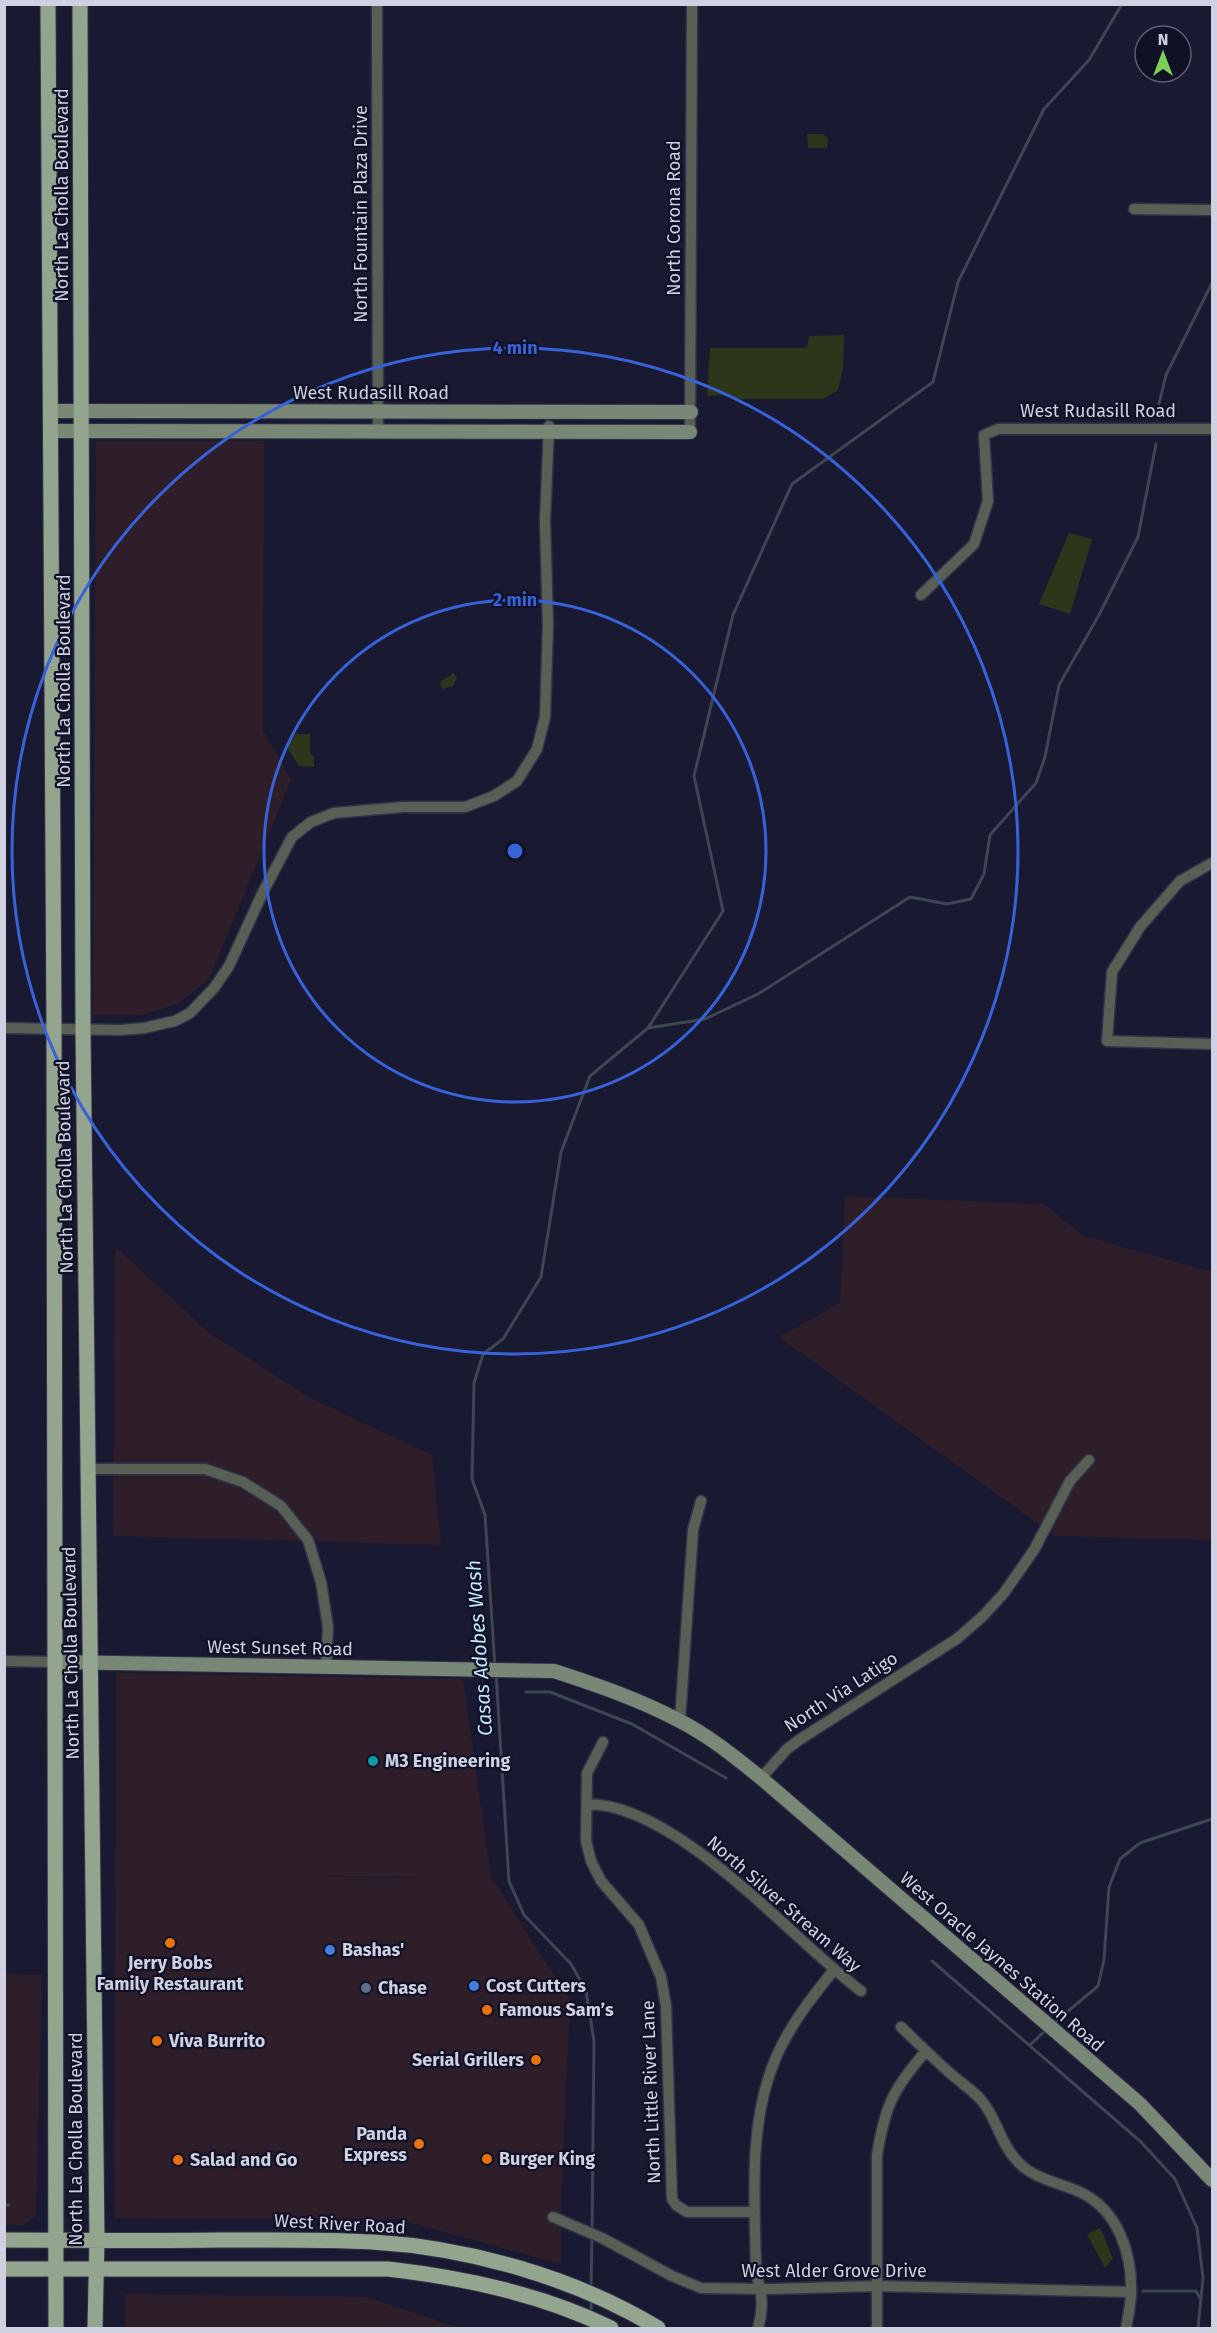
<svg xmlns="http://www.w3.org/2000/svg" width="1217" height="2333" viewBox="0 0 1217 2333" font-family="'Fira Sans',sans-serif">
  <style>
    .commercial { fill: #2d1e29; fill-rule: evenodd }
    .green { fill: #2d361a }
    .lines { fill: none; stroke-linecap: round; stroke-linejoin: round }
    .stream { stroke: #3e4652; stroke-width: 3 }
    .street-casing { stroke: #32344a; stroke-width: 13 }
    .secondary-casing { stroke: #32344a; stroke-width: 16 }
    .primary-casing { stroke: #32344a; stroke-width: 17 }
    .street { stroke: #586056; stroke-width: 10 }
    .secondary { stroke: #798776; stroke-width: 14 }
    .primary { stroke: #93a58f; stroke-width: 15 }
    .ring { fill: none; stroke: #3862d9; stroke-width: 3 }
    .culture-dot { fill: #0f9aa8; stroke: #101126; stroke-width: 2 }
    .food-dot { fill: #e8710a; stroke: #101126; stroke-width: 2 }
    .shop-dot { fill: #3f7fe0; stroke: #101126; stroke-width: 2 }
    .service-dot { fill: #5c6f8a; stroke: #101126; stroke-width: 2 }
    .labels { text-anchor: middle; stroke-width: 4.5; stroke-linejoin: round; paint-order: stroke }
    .street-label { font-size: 18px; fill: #cfd1e1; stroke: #101126 }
    .poi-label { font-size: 18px; font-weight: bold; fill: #cfd1e1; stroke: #101126; text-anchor: start }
    .water-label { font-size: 20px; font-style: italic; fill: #bfe6fb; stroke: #101126 }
    .centre { fill: #3862d9; stroke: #101126; stroke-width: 3 }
    .ring-label { font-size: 18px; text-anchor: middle; font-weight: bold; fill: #3862d9; stroke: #101126; stroke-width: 4.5; stroke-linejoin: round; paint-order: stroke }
  </style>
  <rect width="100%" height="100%" fill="#191a31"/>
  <!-- commercial -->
  <path class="commercial" d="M96,441H264L263,730L291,780L209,980L177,1004L141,1015H93Z
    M845,1196L1043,1204L1084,1236L1212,1272V1540L1055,1536L779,1337L840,1303Z
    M115,1246L209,1333L312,1399L432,1455L441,1545L113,1536Z
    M116,1673L463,1679L491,1877L570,2000L561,2199V2264L397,2219L114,2218ZM289,1876L423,1877H424L386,1878Z
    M4,1974L42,1975L36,2216L23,2225L5,2224Z
    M126,2294L366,2297L460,2328H125Z"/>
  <!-- green -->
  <path class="green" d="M807,134H823L828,138L827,148H808Z
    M844,335L843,369L838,390L823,399H736L726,395L707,396L710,348H807L809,336Z
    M1069,533L1092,539L1070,614L1039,604Z
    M452,672L457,677L453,686L442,689L440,682L451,675Z
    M291,734H310V753L314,757V767L299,766L286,746L291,741Z
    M1100,2228C1106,2238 1107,2247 1113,2258L1105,2268L1087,2234Z"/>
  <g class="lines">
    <!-- stream -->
    <path class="stream" d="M1158,408L1166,375L1212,283
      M648,1028L723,911L694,776L733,615L792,484L933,382L958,282L1044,109L1089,60L1122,4
      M495,1667L485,1515L472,1479L474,1383L483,1354L503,1339L541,1277L561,1152L590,1076L648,1028L705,1019L758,994L910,897L947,904L971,899L984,874L990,835L1036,783L1045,757L1059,685L1099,615L1138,537L1156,444
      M496,1673L509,1881L524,1915L571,1964L586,1991L594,2041L592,2231
      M526,1692H550L632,1724L726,1778
      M932,1961L1141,2142L1175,2179L1197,2228L1203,2278L1198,2328
      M1054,2023L1098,1986L1104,1960L1109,1887L1120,1859L1140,1843L1212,1819
      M1030,2045L1047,2029
      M4,2205H9
      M591,2288L592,2237
      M1143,2291H1196L1200,2298
      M591,2315V2300"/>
    <defs>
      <path id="street" d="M377,4L378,424
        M1134,209L1212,210
        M690,432L692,4
        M921,595L974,544L988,501L984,435L998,429H1212
        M1212,863L1180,881L1140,927L1112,972L1107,1041L1212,1044
        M4,1028L121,1030L144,1028L175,1021L190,1013L214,988L229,966L263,892L292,837L311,822L334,813L403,807H465L494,796L517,781L537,749L545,717L548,625L545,521L549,426
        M87,1469H205L243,1482L281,1506L308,1540L321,1582L328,1627L326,1667
        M4,1661L56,1662
        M680,1720L693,1530L701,1501
        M603,1742L587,1773L586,1841L591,1861L601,1881L639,1925L661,1977L666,2006L672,2199L676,2205L687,2212H755
        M761,1778L787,1749L799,1740L958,1638L983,1616L1004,1593L1034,1550L1070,1481L1089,1460
        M587,1804C678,1804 790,1938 861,1991
        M901,2027C918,2043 934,2059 951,2074C961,2083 974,2091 982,2101C998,2121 1000,2144 1019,2163C1035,2179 1060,2183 1080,2192C1118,2210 1132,2253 1131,2292C1131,2304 1128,2317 1126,2328
        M553,2217L602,2238L672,2276L701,2288L771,2289L877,2286L1131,2292
        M758,2328C764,2308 762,2292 756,2273C755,2200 747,2123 777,2055C791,2024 812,1997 833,1971
        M877,2328V2155C885,2106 893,2089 926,2051"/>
      <path id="secondary" d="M51,411L691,412
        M51,431L690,432
        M56,1662L554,1671C597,1685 638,1699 678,1720C708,1735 735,1757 761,1778L1140,2104L1212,2180"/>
      <path id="primary" d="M48,4L54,1030L56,2328
        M80,4L83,1031L97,2239L95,2328
        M4,2240C76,2240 147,2241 218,2240C270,2240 322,2239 373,2242C471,2248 575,2278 658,2328
        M4,2269H388C465,2278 541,2294 611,2328"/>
    </defs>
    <!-- street casing -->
    <use href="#street" class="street-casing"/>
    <!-- secondary casing -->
    <use href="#secondary" class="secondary-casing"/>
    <!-- primary casing -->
    <use href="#primary" class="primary-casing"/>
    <!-- street -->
    <use href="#street" class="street"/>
    <!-- secondary -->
    <use href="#secondary" class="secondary"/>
    <!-- primary -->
    <use href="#primary" class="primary"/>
  </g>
  <!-- distance rings -->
  <g class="ring">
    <circle cx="515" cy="851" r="251"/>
    <circle cx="515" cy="851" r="503"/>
  </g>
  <!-- markers -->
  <circle class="culture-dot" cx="373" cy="1761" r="6"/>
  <g class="food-dot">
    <circle cx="170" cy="1943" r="6"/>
    <circle cx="487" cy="2010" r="6"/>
    <circle cx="157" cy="2041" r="6"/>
    <circle cx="536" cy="2060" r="6"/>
    <circle cx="419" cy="2144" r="6"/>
    <circle cx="487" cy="2159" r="6"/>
    <circle cx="178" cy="2160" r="6"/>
  </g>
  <g class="shop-dot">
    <circle cx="330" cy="1950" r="6"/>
    <circle cx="474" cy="1986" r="6"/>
  </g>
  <circle class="service-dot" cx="366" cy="1988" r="6"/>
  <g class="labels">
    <!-- street labels -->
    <g class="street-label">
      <text transform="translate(62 195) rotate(-90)" y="6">North La Cholla Boulevard</text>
      <text transform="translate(361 214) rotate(-90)" y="6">North Fountain Plaza Drive</text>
      <text transform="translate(674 218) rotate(-90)" y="6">North Corona Road</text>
      <text x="371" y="399">West Rudasill Road</text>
      <text x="1098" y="417">West Rudasill Road</text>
      <text transform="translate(64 681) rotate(-90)" y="6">North La Cholla Boulevard</text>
      <text transform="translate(65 1167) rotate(-91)" y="6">North La Cholla Boulevard</text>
      <text transform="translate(280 1648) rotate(1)" y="6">West Sunset Road</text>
      <text transform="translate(71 1653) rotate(-91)" y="6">North La Cholla Boulevard</text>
      <text transform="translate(841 1692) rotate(-33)" y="6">North Via Latigo</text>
      <text transform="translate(784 1904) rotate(41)" y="6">North Silver Stream Way</text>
      <text transform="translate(1002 1962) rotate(41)" y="6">West Oracle Jaynes Station Road</text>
      <text transform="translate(651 2092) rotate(-92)" y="6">North Little River Lane</text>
      <text transform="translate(76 2139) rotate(-90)" y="6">North La Cholla Boulevard</text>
      <text transform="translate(340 2224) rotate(3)" y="6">West River Road</text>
      <text x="834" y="2277">West Alder Grove Drive</text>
    </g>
    <!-- poi labels -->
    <g class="poi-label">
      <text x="385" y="1767">M3 Engineering</text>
      <text x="342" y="1956">Bashas'</text>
      <text x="170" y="1969" text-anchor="middle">Jerry Bobs<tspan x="170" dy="21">Family Restaurant</tspan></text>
      <text x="486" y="1992">Cost Cutters</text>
      <text x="378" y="1994">Chase</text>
      <text x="499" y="2016">Famous Sam’s</text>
      <text x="169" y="2047">Viva Burrito</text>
      <text x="524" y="2066" text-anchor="end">Serial Grillers</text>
      <text x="407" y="2140" text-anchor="end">Panda<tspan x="407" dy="21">Express</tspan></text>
      <text x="499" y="2165">Burger King</text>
      <text x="190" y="2166">Salad and Go</text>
    </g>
    <!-- water labels -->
    <g class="water-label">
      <text transform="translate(479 1648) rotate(-94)" y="7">Casas Adobes Wash</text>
    </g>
  </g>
  <circle cx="515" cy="851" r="9" class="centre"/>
  <g class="ring-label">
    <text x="515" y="354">4 min</text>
    <text x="515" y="606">2 min</text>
  </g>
  <!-- border -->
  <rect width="1217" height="2333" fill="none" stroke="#cfd1e1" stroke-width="12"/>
  <!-- north arrow -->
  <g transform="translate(1163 54)"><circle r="28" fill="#101126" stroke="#5c5e71" stroke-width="1.5"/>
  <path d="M0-4.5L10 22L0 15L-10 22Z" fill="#7bd155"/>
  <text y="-9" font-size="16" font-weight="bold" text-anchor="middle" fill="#cfd1e1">N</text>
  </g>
</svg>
